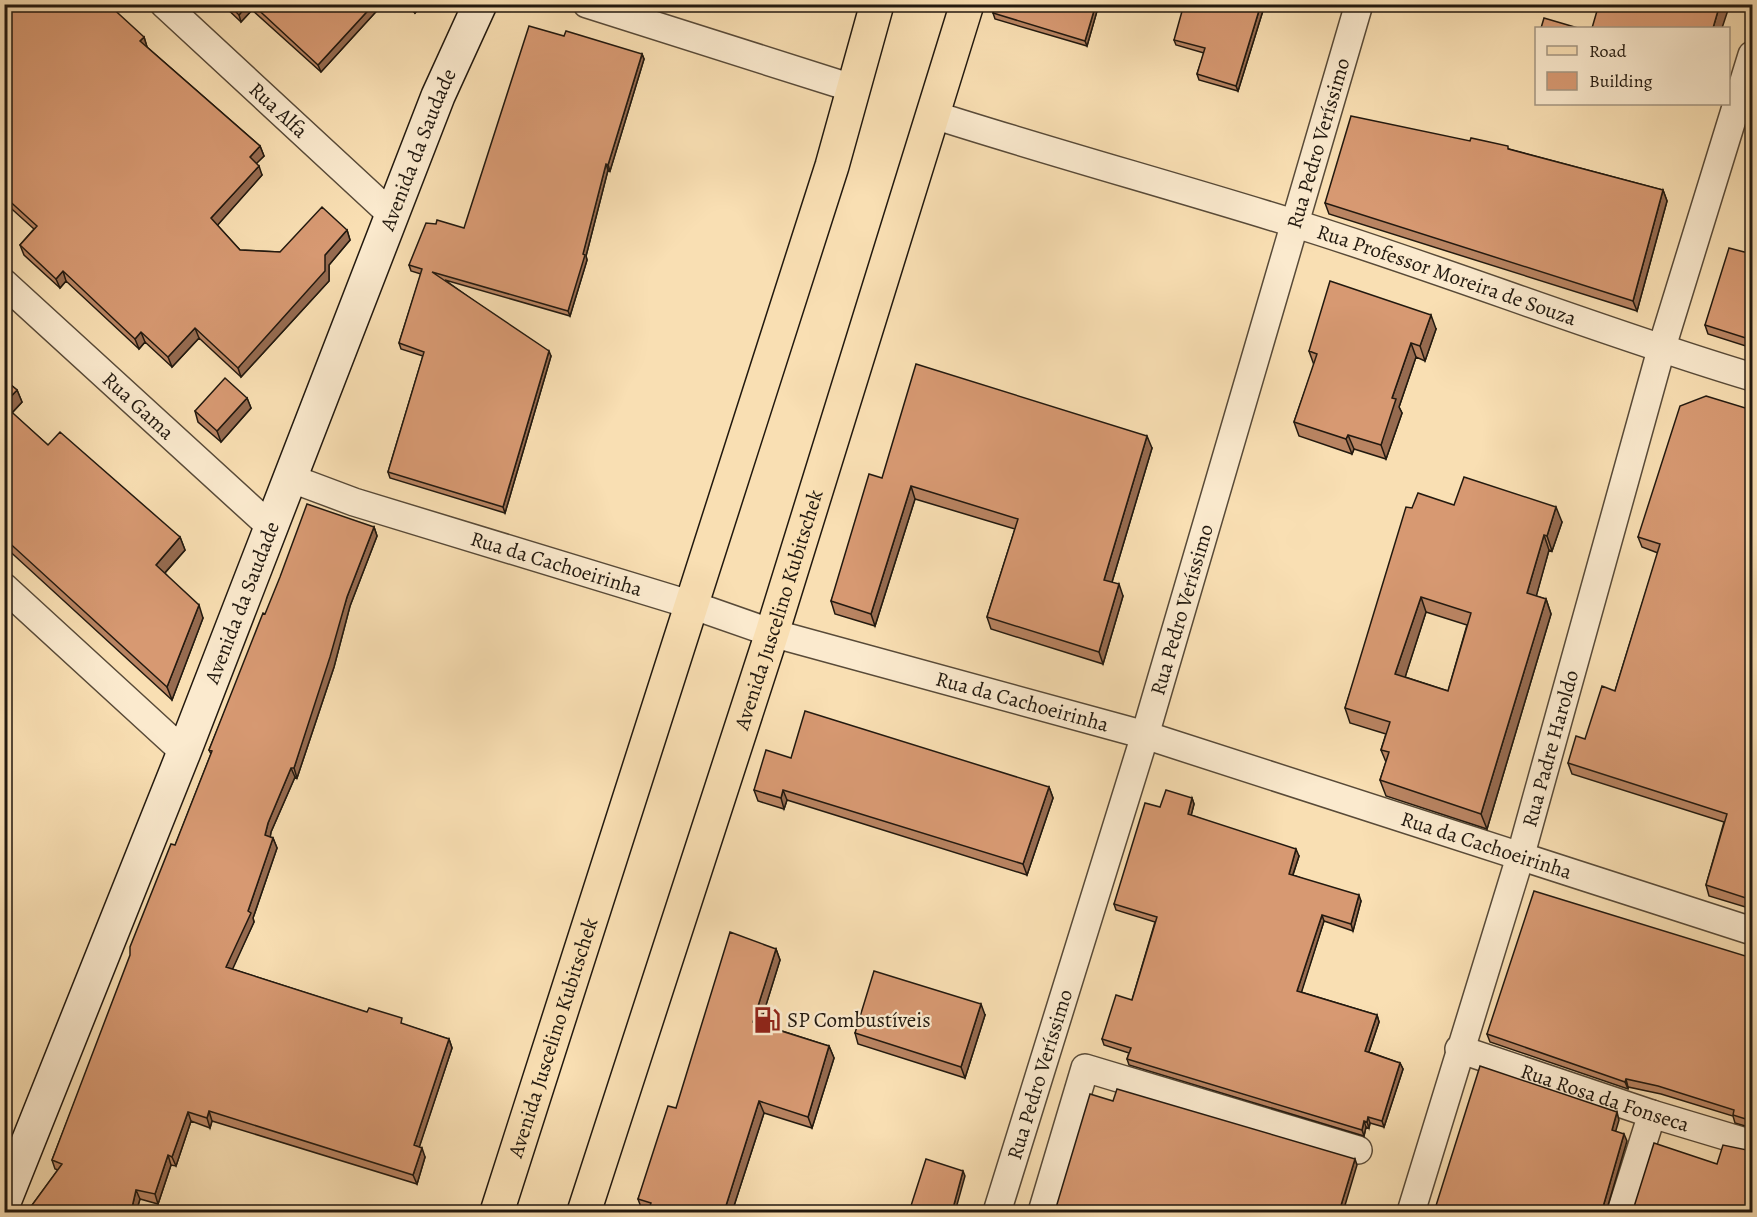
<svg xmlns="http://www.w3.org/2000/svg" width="1757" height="1217" viewBox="0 0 1757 1217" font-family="Alegreya,serif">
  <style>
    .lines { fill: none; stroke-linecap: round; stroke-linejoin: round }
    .street-casing { stroke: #584a38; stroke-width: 30 }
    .secondary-casing { stroke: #22190f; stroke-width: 36 }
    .primary-casing { stroke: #22190f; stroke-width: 36 }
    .street { stroke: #fbeace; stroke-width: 27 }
    .secondary { stroke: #fbeace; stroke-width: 33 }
    .primary { stroke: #f9dfb3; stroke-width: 33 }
    .wall { fill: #b98462; stroke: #22190f; stroke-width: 1.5; fill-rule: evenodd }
    .shaded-wall { fill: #966b50; stroke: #22190f; stroke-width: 1.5 }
    .building { fill: #d79972; stroke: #22190f; stroke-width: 1.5; fill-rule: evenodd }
    .labels { text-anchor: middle; stroke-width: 4.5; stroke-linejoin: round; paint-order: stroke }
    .street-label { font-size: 21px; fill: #22190f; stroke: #fbeace }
    .poi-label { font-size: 21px; fill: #22190f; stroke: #fbeace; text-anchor: start }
  </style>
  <rect width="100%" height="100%" fill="#f9dfb3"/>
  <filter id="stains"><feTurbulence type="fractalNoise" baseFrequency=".00333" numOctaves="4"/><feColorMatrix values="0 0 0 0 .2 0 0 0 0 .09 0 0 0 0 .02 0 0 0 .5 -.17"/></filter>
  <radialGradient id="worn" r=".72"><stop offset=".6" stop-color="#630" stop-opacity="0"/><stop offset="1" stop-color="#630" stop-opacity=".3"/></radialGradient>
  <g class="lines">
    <defs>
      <g id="street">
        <path id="s1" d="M164,4L393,216"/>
        <path d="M587,4L852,88"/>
        <path id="s2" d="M934,115C1053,153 1174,186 1293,223C1448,271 1598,331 1752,377"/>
        <path id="s3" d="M4,283L271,527"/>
        <path id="s4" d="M290,478L354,502L692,605L772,633L1145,735L1752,931"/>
        <path d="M4,587L184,752"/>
        <path id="s5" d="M1459,1049L1652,1114L1752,1144"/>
        <path id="s6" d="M997,1212L1145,735L1359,4"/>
        <path d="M1042,1212L1085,1068L1358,1150"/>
        <path id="s7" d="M1411,1212L1521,854L1661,350L1752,55"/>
        <path d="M1621,1212L1652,1114"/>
      </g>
      <g id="secondary">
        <path id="s8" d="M4,1202L184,752L438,96L480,4"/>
      </g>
      <g id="primary">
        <path id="s9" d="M497,1212L832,166L877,4"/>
        <path id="s10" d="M584,1212L772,633L967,4"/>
      </g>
    </defs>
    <!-- street casing -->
    <use href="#street" class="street-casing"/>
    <!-- secondary casing -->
    <use href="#secondary" class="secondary-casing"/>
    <!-- primary casing -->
    <use href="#primary" class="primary-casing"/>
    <!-- street -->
    <use href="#street" class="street"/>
    <!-- secondary -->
    <use href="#secondary" class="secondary"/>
    <!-- primary -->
    <use href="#primary" class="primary"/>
  </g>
  <!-- wall -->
  <path class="wall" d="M4,4L144,37L147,47L260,146L264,156L256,163L262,175L217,225L240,250L280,252L347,230L350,240L329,265V281L241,377L199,338L172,367L145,342L139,349L66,281L60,288L24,255L20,245L34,229L4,202Z
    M222,4H383L321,72L252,10L241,22Z
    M406,4H422L415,13Z
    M1099,4L1087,46L995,19L993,13Z
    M1265,4L1238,91L1199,80L1197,74L1204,53L1176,45L1174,40Z
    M642,54L644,59L610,171L608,170L586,256L587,260L570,316L445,280L551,356L505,513L390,478L388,472L423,356L401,349L399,343L421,274L411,271L409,265L464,228Z
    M1470,141L1509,149L1663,190L1667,201L1637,311L1329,214L1325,203Z
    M1752,251V348L1708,334L1705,325L1752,254Z
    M1436,329L1425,361L1416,357L1399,407L1402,413L1386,459L1354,449L1352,454L1299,436L1294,422L1314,365L1309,351Z
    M4,379L17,390L22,402L12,413L48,445L180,537L185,550L165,573L203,618L172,700L4,546Z
    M247,398L251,408L221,442L198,422L195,411Z
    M1752,410V909L1709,896L1706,885L1724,822L1572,774L1568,763L1585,739L1615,691L1658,553L1642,547L1638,537Z
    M1152,448L1112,582L1123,596L1103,664L991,629L987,617L1015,529L915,499L875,626L835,614L831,601L882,478Z
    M1454,505L1562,522L1552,551L1549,550L1536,596L1546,599L1551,614L1487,829L1386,796L1380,780L1386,762L1381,750L1386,734L1350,723L1345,708L1412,508ZM1426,612L1467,625L1448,691L1405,677Z
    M374,527L377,536L350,606L334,667L297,778L295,777L271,832L270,837L273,838L277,848L253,918L254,922L232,969L449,1039L452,1048L419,1147L425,1157L417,1184L212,1121L210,1128L191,1121L176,1166L171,1165L158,1204L140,1199L136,1212H27L58,1170L55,1169L52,1160L211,754L209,750L265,614Z
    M791,758L1049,787L1053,798L1027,875L787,800L784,809L758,801L754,790Z
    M1192,798L1194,804L1191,815L1299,856L1293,875L1361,901L1353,931L1324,921L1301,992L1377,1015L1379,1022L1369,1052L1400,1063L1403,1069L1384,1127L1370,1123L1369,1128L1366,1127L1364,1136L1129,1065L1127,1059L1129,1053L1104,1045L1102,1039L1132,1000L1155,922L1116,910L1114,904L1160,807Z
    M776,949L780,960L760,1024L829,1046L834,1058L812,1128L764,1113L732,1212H648L642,1210L638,1199L676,1108Z
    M1752,958V1128L1735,1123L1733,1116L1661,1094L1628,1087V1089L1490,1042L1487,1034Z
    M985,1015L965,1078L858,1044L855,1033Z"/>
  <!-- shaded-wall -->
  <path class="shaded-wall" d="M248,4H250L252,10L241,22L239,15Z
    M374,4H383L321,72L318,65Z
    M413,4H422L415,13L412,6Z
    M1096,4H1099L1087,46L1085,41Z
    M1261,4H1265L1238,91L1236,86Z
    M1720,4H1730L1722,28H1713Z
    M144,37L147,47L143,51L140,41Z
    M642,54L644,59L610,171L608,165Z
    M260,146L264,156L253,167L250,157Z
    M606,164L608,170L586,256L587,260L570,316L568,311Z
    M259,166L262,175L215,228L211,218Z
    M1663,190L1667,201L1637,311L1633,301Z
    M347,230L350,240L329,265V281L241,377L238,368L325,255Z
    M63,271L66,281L60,288L56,279Z
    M1431,315L1436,329L1425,361L1420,346Z
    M195,328L199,338L172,367L168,357Z
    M141,332L145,342L139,349L135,339Z
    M1411,343L1416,357L1399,407L1402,413L1386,459L1381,445L1392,398Z
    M549,351L551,356L505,513L503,507Z
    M17,390L22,402L8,417L4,407V404Z
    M247,398L251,408L221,442L217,431Z
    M1348,435L1354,449L1352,454L1346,439Z
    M1147,436L1152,448L1109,592L1104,580Z
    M911,486L915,499L875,626L871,614Z
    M1556,507L1562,522L1552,551L1547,536Z
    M374,527L377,536L350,606L334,667L297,778L294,768L347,597Z
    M1544,535L1549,550L1533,608L1527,593Z
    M180,537L185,550L161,577L156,565Z
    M1119,584L1123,596L1103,664L1099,652Z
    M1421,597L1426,612L1401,690L1395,674Z
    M1546,599L1551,614L1487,829L1481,814Z
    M199,605L203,618L172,700L167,687Z
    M291,768L295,777L271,832L269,845L265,835L268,823Z
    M1049,787L1053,798L1027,875L1023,864Z
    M783,790L787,800L784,809L781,798Z
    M1192,798L1194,804L1190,820L1188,814Z
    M273,838L277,848L253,918L254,922L229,977L226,967L248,911Z
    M1296,849L1299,856L1291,880L1289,874Z
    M1359,895L1361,901L1353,931L1351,924Z
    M1322,915L1324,921L1300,997L1297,991Z
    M776,949L780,960L757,1034L753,1022Z
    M981,1004L985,1015L965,1078L961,1067Z
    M1377,1015L1379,1022L1367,1057L1365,1051Z
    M449,1039L452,1048L417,1154L414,1145Z
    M829,1046L834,1058L812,1128L808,1117Z
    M1400,1063L1403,1069L1384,1127L1382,1121Z
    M1626,1079L1628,1087V1089L1625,1082Z
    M759,1101L764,1113L732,1212H724Z
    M209,1111L212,1121L210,1128L207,1118Z
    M188,1112L191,1121L176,1166L172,1157Z
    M1617,1112L1619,1120L1614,1137L1612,1130Z
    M1368,1117L1370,1123L1369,1128L1367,1122Z
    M1364,1121L1366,1127L1364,1136L1362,1130Z
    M1624,1134L1627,1141L1606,1212H1605L1603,1207Z
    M422,1148L425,1157L417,1184L413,1175Z
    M168,1155L171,1165L158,1204L155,1194Z
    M1355,1159L1357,1165L1343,1212H1339Z
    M963,1171L965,1176L955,1212H952Z
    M136,1190L140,1199L136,1212H131Z"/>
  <!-- building -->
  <path class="building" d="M4,4H108L144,37L140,41L260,146L250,157L259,166L211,218L240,250L280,252L322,207L347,230L325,255V271L238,368L195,328L168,357L141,332L135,339L63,271L56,279L20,245L37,226L4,196Z
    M228,4H248L239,15Z
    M252,4H374L318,65Z
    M996,4H1096L1085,41L993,13Z
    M1184,4H1261L1236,86L1197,74L1205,48L1174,40Z
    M1599,4H1720L1713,28H1592Z
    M1544,18L1578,28H1541Z
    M529,26L564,36L566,31L642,54L608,165L606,164L583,254L585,255L568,311L432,272L549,351L503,507L388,472L424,352L399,343L422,269L409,265L426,223L436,224L437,220L464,228Z
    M1351,116L1470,141L1471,138L1508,146V149L1663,190L1633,301L1325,203Z
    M1729,248L1752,254V251V340L1705,325Z
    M1330,281L1431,315L1420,346L1411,343L1392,398L1396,399L1381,445L1348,435L1346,439L1294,422L1317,354L1309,351Z
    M916,364L1147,436L1104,580L1119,584L1099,652L987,617L1018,519L911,486L871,614L831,601L869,474L882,478Z
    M225,378L247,398L217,431L195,411Z
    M4,379L17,390L4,404Z
    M1706,396L1752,410V900L1706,885L1727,814L1568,763L1576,736L1585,739L1602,686L1615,691L1660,544L1638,537L1680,406Z
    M4,405L48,445L60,432L180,537L156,565L199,605L167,687L4,538Z
    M1464,477L1556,507L1547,536L1544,535L1527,593L1546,599L1481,814L1380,780L1389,752L1381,750L1390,722L1345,708L1406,507L1412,508L1418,493L1454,505ZM1421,597L1471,613L1448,691L1395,674Z
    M307,504L374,527L347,597L330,657L294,768H291L268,823L265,835L273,838L248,911L251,913L226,967L367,1012L369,1008L402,1018L401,1023L449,1039L414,1145L422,1148L413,1175L209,1111L207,1118L188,1112L172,1157L168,1155L155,1194L136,1190L131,1212H27L62,1164L52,1160L130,955V947L171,844L175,845L212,751L209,750L263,613L265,614L280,577Z
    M805,711L1049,787L1023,864L783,790L781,798L754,790L766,750L791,758Z
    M1166,790L1192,798L1188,814L1296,849L1289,874L1359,895L1351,924L1322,915L1297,991L1377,1015L1365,1051L1400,1063L1382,1121L1368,1117L1367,1122L1364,1121L1362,1130L1127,1059L1131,1048L1102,1039L1116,995L1132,1000L1157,917L1114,904L1145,803L1160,807Z
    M1534,891L1752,958V1121L1733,1115L1734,1110L1658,1086L1626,1079L1625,1082L1487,1034Z
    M730,932L776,949L753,1022L829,1046L808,1117L759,1101L724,1212H648L651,1203L638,1199L668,1106L676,1108Z
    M874,971L981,1004L961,1067L855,1033Z
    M1480,1066L1617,1112L1612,1130L1624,1134L1603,1207L1605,1212H1434Z
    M1117,1089L1355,1159L1339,1212H1053L1055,1211L1090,1094L1113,1101Z
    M1654,1143L1717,1164L1723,1145L1752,1151V1212H1630L1633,1210Z
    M926,1159L963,1171L952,1212H909Z"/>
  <!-- icons -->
  <defs>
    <symbol id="fuel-bare" viewBox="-9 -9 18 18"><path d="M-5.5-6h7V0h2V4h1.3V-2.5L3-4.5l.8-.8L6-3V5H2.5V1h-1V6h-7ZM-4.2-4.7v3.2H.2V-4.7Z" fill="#8f2418" stroke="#fbeace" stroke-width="2.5" paint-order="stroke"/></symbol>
  </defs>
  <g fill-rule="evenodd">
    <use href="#fuel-bare" x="748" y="1001" width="38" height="38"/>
  </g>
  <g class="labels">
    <!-- street labels -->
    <g class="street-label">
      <text dy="7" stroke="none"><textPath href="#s1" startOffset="156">Rua Alfa</textPath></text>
      <text dy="7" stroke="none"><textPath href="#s6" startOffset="1116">Rua Pedro Veríssimo</textPath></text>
      <text dy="7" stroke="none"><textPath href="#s8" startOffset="1131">Avenida da Saudade</textPath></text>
      <text dy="7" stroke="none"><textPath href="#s2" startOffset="537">Rua Professor Moreira de Souza</textPath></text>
      <text dy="7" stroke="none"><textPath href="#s3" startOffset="182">Rua Gama</textPath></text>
      <text dy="7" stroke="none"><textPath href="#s4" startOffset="280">Rua da Cachoeirinha</textPath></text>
      <text dy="7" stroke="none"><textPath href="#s8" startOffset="645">Avenida da Saudade</textPath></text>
      <text dy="7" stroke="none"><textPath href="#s10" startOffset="633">Avenida Juscelino Kubitschek</textPath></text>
      <text dy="7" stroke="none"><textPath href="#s6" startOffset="630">Rua Pedro Veríssimo</textPath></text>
      <text dy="7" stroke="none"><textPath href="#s4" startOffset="766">Rua da Cachoeirinha</textPath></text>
      <text dy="7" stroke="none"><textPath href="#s7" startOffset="484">Rua Padre Haroldo</textPath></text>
      <text dy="7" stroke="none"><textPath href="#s4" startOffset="1252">Rua da Cachoeirinha</textPath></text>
      <text dy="7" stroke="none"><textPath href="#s9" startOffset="183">Avenida Juscelino Kubitschek</textPath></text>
      <text dy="7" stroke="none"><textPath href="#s6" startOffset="144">Rua Pedro Veríssimo</textPath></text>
      <text dy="7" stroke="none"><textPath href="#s5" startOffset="154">Rua Rosa da Fonseca</textPath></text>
    </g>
    <!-- poi labels -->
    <g class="poi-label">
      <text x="787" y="1027">SP Combustíveis</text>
    </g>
  </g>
  <!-- margin -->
  <rect width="1757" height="1217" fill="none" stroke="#f9dfb3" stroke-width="24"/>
  <rect x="6" y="6" width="1745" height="1205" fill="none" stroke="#22190f" stroke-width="3"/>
  <rect x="12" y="12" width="1733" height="1193" fill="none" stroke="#22190f" stroke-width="1.5"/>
  <!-- legend -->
  <rect x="1535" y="27" width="195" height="78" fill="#fbeace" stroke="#a49682" stroke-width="1.5"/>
  <rect x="1547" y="46" width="30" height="9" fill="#f9dfb3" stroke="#a49682" stroke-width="1.5"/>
  <text x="1589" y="57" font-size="18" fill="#22190f">Road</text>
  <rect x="1547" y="72" width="30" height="18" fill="#d79972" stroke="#a49682" stroke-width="1.5"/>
  <text x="1589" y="87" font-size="18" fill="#22190f">Building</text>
  <rect width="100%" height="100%" filter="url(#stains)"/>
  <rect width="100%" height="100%" fill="url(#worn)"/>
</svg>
